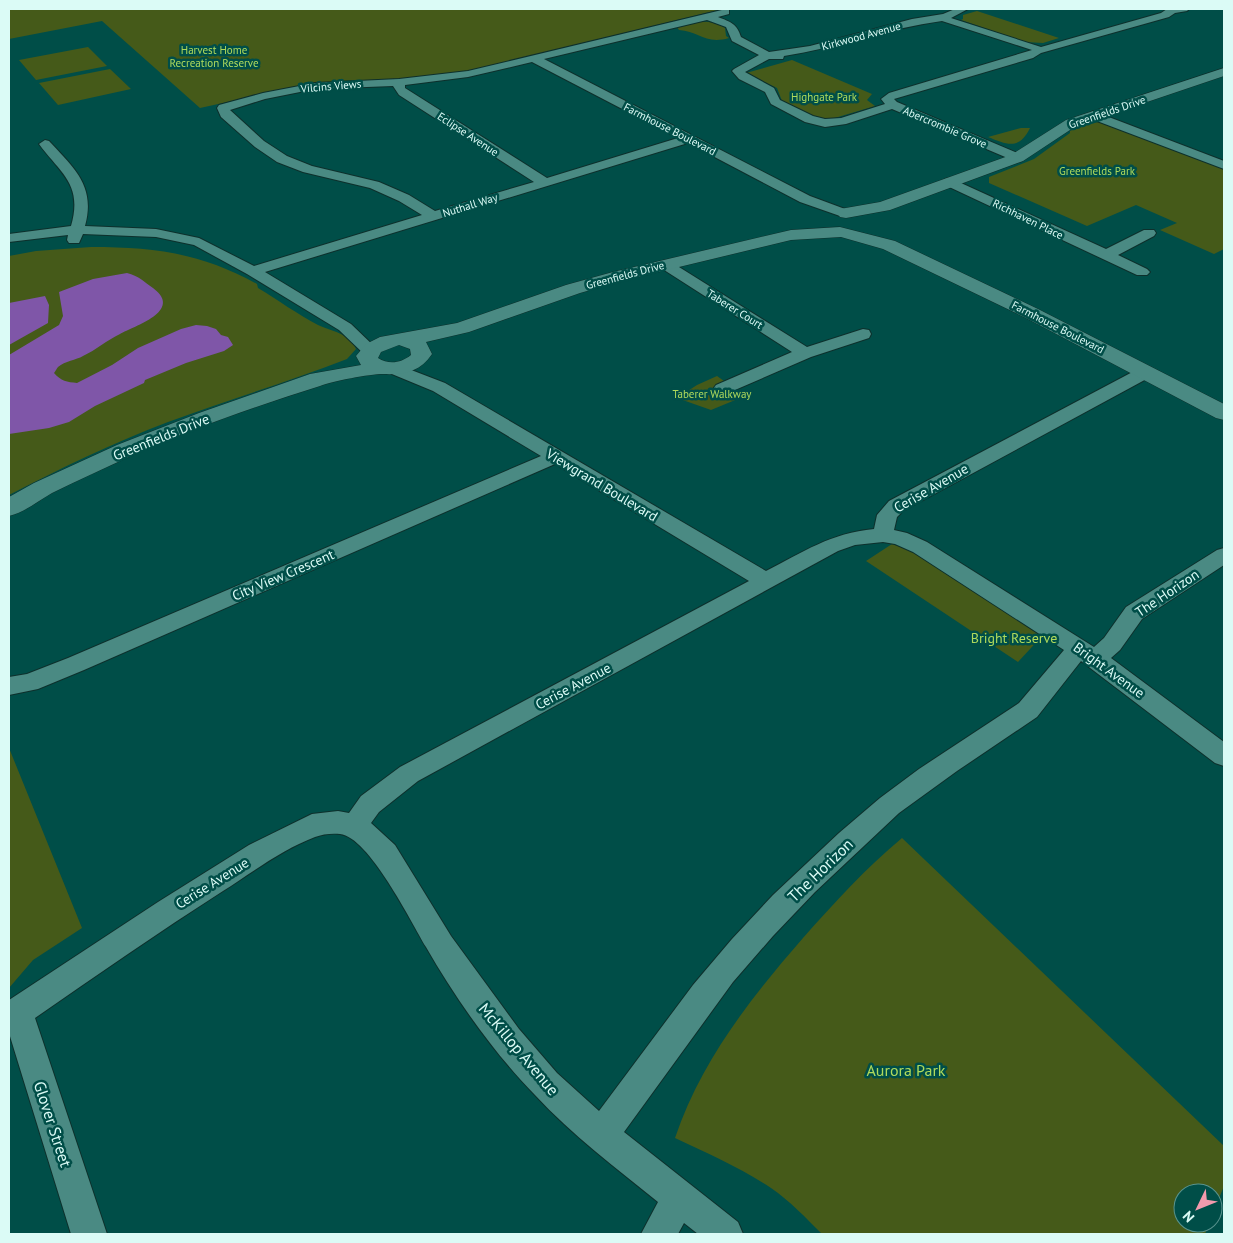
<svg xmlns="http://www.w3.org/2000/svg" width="1233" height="1243" viewBox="0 0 1233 1243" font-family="'PT Sans',sans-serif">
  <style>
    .green { fill: #455a19 }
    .water { fill: #7f56a8 }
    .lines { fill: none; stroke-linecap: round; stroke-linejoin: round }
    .minor-casing { stroke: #0d302c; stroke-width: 2 }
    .tertiary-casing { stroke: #0d302c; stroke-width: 1 }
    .minor { fill: #4a8a83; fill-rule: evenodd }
    .tertiary { fill: #4a8a83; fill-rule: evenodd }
    .labels { text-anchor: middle; stroke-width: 5; stroke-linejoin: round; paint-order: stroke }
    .far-street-label { font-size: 11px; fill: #dbfbf6; stroke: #004e48 }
    .far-park-label { font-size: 11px; fill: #afda5c; stroke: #004e48 }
    .street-label { font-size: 14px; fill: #dbfbf6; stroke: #004e48 }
    .park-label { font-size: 14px; fill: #afda5c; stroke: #004e48 }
    .near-street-label { font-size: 16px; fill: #dbfbf6; stroke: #004e48 }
    .near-park-label { font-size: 16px; fill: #afda5c; stroke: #004e48 }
  </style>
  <rect width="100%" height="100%" fill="#004e48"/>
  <!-- green -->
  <path class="green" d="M9,9H722L464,72L408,78L306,85L200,108L102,21L9,39Z
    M977,11L1059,38L1043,43L1025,42L961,20L963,19V15Z
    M696,22C706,21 717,22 725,28L726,36L729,38C705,45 699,31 679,30L677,27Z
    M88,47L107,66L36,80L19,60Z
    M792,60L872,94L867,100L875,106L828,120L815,117L782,101L777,88L746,73Z
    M110,69L131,89L58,105L39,83Z
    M1097,121L1224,168V249L1214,254L1160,230L1177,223L1136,205L1087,226L989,183V177L1034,159L1070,133V131L1086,123Z
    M1021,128H1030C1019,150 1008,145 988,137Z
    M91,247C154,247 201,253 257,284L258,288C278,300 297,314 318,325C330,331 350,333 356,349L347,359C288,382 227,400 168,422C113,443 61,468 9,495V256L36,251Z
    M717,376L745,396L711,410L677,398L697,385Z
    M892,544L912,551L1043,635L1018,662L866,561Z
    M9,748L82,928L33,960L9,988Z
    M902,838L1224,1146V1186L1213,1213V1193H1183V1223H1209L1205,1234H822C806,1218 790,1201 771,1188C741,1168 707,1153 675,1138C701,1061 750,999 803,938C835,902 866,868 902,838Z"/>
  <!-- water -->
  <path class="water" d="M127,273C139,276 143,281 153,288C184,311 134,326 120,334C107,340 96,350 83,356C76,360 65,361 58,367C57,368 55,372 54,373C61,381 67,382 77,383L112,365L138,348L181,329L196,325L207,326L216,329L221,335L228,337L233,345L224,351L186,363L145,380L144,383L95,406L69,422L49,428L9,434V355L59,325L63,316L59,292L93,279Z
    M45,296L49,305L48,323L9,345V303Z"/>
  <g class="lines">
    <defs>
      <path id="minor" d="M726,9L729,10V14L718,17C731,22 737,24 741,37L769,52L810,46L912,19L943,14L955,9H968L951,18L954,19L1041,47L1161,13L1167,9H1189L1187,11L1175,13L1169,17L1041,53L1033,58L894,99L897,102L1022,155L1023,158L1022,161L1017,162L892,109L846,124L825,127L805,122L771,104L765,92L739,79L732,71L734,69L759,55L732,41L726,27L707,20L544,59L810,196L845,209L847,212L840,216L800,202L688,143L265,272L351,324L378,350L376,354H364L339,330L247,274L194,245L156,237L83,234L79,243H69L67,240L68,235L9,242V234L71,226C83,184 61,174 39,144L45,140L49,141C74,168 96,186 85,226L156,229L199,238L254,266L422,215L399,201L370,188L303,172L277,162L255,147L221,117L217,108L219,105L263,93L315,83L399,79L468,71ZM942,21L1032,50L889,93L881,99L885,104L841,118L825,119L813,116L780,100L774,88L745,72L769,59H783L784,56C837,48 888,28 942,21ZM532,62L678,138L547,178L405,88V85L468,77ZM393,86L399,95L534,182L435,211L409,195L379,182L312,166L287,156L264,141L230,110L265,99L315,89Z
        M1093,111L1224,161V169L1089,118L1087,115Z
        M950,178L1106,249L1144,230H1154L1156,233L1154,236L1118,255L1147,269L1150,272L1147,275H1137L945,185L943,182L945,179Z
        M666,260L671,262L807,347L863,329L869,330L871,334L869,338L811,357L728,393L722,394L716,393L713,389L716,385L792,352L661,268L658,265L661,262Z
        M393,363L445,383L766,571C803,552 831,533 874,529L877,515L889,501L1140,368L1146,367L1152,368L1155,372L1152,376L903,511L897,517L894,530L907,533L927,542L1094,647L1104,638L1126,607L1217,550L1224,548V565L1142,619L1120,650L1111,658L1224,742V766L1215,763L1081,661L1037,717L957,771L899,813L815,892L773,936L733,982L624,1132L738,1222L743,1234H698L684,1223L678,1234H641L658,1202C616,1168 572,1135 535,1095C493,1052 456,999 426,947C411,922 369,837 340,834C333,833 322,834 315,837C283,849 251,873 223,891C159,932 97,975 35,1018L107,1234H71L9,1033V1000L158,902L249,845L312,814L338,811L349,813L361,796L400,767L749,581L555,464L84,670L38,689L9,695V677L27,674L68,658L541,456L433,391L387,372L384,368L387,364ZM883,542L895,544L913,552L1064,650L1019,703L919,769L880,798L839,833L773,895L732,939L693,985L599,1111L557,1073L519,1029L451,936L395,845L371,823L379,812L418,781L838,551L855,545Z"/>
      <path id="tertiary" d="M1224,68V76L1076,126L1023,161L890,210L846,218L840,217L837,213L840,209L880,202L1011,155L1066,120Z
        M840,227L895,241L1038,309L1224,404V420L1216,418L1024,317L883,249L841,237L791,240L625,280L580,293L469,332L426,342L432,354C420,372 404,375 383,374C369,374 333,381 320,386C257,406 192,428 131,456C105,468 78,480 52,493C38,501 25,512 9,516V497L34,483L117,445L199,413L310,374L361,365L356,356L366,344L380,337L457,323L566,285L613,272L791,230ZM399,345L410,349L411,355C401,363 389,365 378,358L381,352Z"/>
    </defs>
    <!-- minor casing -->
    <use href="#minor" class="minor-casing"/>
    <!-- tertiary casing -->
    <use href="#tertiary" class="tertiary-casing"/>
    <!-- minor -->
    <use href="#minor" class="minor"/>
    <!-- tertiary -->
    <use href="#tertiary" class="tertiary"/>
  </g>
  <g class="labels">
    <!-- far-street labels -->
    <g class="far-street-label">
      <text transform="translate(861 36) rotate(-15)" y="4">Kirkwood Avenue</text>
      <text transform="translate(331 86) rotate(-5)" y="4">Vilcins Views</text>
      <text transform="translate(1107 112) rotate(-19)" y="4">Greenfields Drive</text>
      <text transform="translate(945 127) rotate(23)" y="4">Abercrombie Grove</text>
      <text transform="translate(670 129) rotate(27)" y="4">Farmhouse Boulevard</text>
      <text transform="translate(468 134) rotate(33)" y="4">Eclipse Avenue</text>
      <text transform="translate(470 205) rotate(-17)" y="4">Nuthall Way</text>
      <text transform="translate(1028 219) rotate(26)" y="4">Richhaven Place</text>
      <text transform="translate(625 275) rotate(-15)" y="4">Greenfields Drive</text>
      <text transform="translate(735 309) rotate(32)" y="4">Taberer Court</text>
      <text transform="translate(1058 327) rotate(27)" y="4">Farmhouse Boulevard</text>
    </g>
    <!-- far-park labels -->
    <g class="far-park-label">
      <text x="214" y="54">Harvest Home<tspan x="214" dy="13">Recreation Reserve</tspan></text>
      <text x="824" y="101">Highgate Park</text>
      <text x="1097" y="175">Greenfields Park</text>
      <text x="712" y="398">Taberer Walkway</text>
    </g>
    <!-- street labels -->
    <g class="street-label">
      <text transform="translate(161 437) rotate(-22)" y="5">Greenfields Drive</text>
      <text transform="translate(602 485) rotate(31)" y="5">Viewgrand Boulevard</text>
      <text transform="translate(931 488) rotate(-30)" y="5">Cerise Avenue</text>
      <text transform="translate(283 575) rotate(-23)" y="5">City View Crescent</text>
      <text transform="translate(1167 593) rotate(-34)" y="5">The Horizon</text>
      <text transform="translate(1109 670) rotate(36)" y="5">Bright Avenue</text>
      <text transform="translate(573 686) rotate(-28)" y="5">Cerise Avenue</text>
      <text transform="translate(212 883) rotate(-32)" y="5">Cerise Avenue</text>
    </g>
    <!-- park labels -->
    <g class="park-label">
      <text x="1014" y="643">Bright Reserve</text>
    </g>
    <!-- near-street labels -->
    <g class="near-street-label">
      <text transform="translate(820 870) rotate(-44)" y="6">The Horizon</text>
      <text transform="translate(519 1049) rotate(50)" y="6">McKillop Avenue</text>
      <text transform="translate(53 1124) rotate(72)" y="6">Glover Street</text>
    </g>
    <!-- near-park labels -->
    <g class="near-park-label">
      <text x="906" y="1076">Aurora Park</text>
    </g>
  </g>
  <!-- border -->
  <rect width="1233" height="1243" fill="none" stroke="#dbfbf6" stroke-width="20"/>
  <!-- north arrow -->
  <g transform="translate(1198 1208) rotate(227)"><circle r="24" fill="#004e48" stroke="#58938e"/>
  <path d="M0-4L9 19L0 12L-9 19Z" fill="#f29aad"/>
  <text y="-8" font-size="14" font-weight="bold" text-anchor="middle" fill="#dbfbf6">N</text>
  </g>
</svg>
